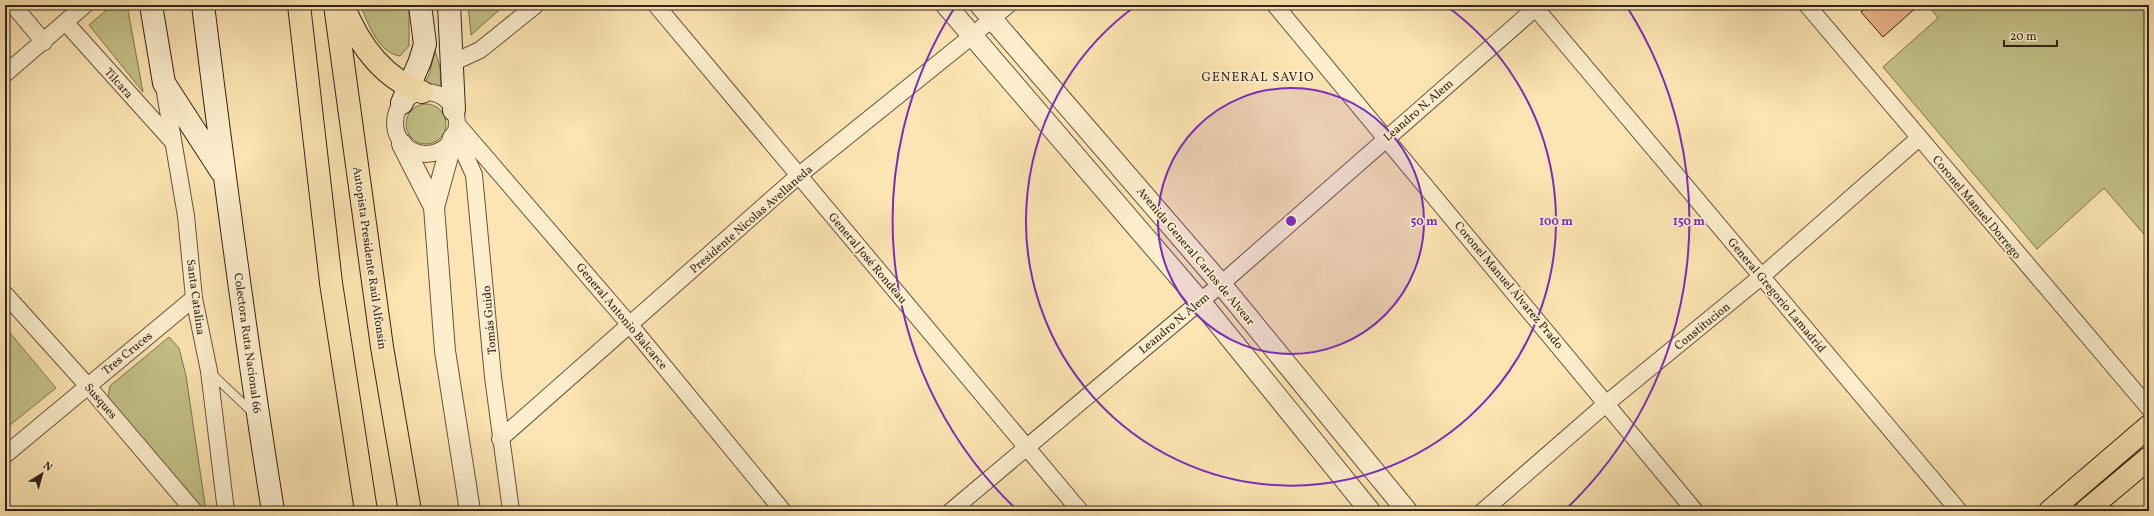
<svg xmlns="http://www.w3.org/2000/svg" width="2154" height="516" viewBox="0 0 2154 516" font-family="Vollkorn,serif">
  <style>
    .green { fill: #c4c388; stroke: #7c7450 }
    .building { fill: #ecb58b; stroke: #332419 }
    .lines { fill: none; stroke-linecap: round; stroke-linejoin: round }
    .service-casing { stroke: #65543f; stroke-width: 10 }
    .minor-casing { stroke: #65543f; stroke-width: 18 }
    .tertiary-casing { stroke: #65543f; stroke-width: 22 }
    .secondary-casing { stroke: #332419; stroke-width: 24 }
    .primary-casing { stroke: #332419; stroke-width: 24 }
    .motorway-casing { stroke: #332419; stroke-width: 24 }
    .service { stroke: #fdeecd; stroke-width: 8 }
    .minor { stroke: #fdeecd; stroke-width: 16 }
    .tertiary { stroke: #fdeecd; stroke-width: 20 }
    .secondary { stroke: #fdeecd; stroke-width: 22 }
    .primary { stroke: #fce5b2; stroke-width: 22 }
    .motorway { stroke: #fce5b2; stroke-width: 22 }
    .ring { fill: none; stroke: #7b2cbf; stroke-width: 2 }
    .labels { text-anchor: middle; stroke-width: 3.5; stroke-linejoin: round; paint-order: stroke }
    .street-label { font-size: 12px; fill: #332419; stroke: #fdeecd }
    .neighbourhood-label { font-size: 13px; letter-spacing: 1px; fill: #332419; stroke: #fdeecd }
    .centre { fill: #7b2cbf; stroke: #fdeecd; stroke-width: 2 }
    .ring-label { font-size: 12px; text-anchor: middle; font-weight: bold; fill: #7b2cbf; stroke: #fdeecd; stroke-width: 3.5; stroke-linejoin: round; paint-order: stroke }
  </style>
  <rect width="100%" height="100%" fill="#fce5b2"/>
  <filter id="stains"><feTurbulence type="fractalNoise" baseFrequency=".005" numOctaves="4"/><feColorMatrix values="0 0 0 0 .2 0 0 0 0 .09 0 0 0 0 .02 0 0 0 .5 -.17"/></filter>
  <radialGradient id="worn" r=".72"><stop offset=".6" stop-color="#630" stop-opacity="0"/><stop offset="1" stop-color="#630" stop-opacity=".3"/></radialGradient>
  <!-- green -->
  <path class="green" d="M112,5H127L143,92L89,25Z
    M360,5H409V46L400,56C377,52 369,24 360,5Z
    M468,5H505L471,35Z
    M1928,5H2149V240L2104,188L2037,249L1883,67L1938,18Z
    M435,51L440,67L441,89L425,82L429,75Z
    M406 124a20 20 0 1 1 40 0a20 20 0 1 1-40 0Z
    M5,327L56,388L5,429Z
    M169,337L179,348L186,376L206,511H200L108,397L110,386Z"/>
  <!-- building -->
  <path class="building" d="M1869,5H1919L1883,37L1861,12Z"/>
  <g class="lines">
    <defs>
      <path id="service" d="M211,373L253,413"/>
      <path id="minor" d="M13,5L44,42
        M656,5L1080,511
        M1275,5L1695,511
        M1533,5L1959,511
        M1807,5L2149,408
        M66,23L173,142
        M452,63L480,50L536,5
        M5,74L85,5
        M164,87L186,216L194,298L209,371L226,511
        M395 123a31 31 0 1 1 62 0a31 31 0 1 1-62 0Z
        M457,124L630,325L783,511
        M455,132L474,175L493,377L511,511
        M5,294L87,385L194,511
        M500,439L798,176L972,36L1008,5
        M5,455L194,298
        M951,511L1221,284L1539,5
        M1483,511L1607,403L1762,276L1919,138"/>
      <path id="tertiary" d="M946,5L1200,301L1370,511
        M980,5L1221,284L1407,511
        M453,138L434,207L445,351L470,511
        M402,144L434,207"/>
      <path id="secondary" d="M151,5L164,83L221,171
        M203,5C224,174 246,343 273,511
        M449,5L454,110
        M402,103L420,61L425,44L420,5"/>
      <path id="primary" d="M2050,511L2149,426
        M2086,511L2149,458"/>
      <path id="motorway" d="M299,5L331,283L366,511
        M335,5L382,347L410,511
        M343,5C358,43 382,78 422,92"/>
    </defs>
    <!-- service casing -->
    <use href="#service" class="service-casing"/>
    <!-- minor casing -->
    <use href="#minor" class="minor-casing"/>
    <!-- tertiary casing -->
    <use href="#tertiary" class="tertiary-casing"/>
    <!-- secondary casing -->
    <use href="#secondary" class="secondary-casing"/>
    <!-- primary casing -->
    <use href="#primary" class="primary-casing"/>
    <!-- motorway casing -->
    <use href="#motorway" class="motorway-casing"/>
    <!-- service -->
    <use href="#service" class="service"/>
    <!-- minor -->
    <use href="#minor" class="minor"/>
    <!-- tertiary -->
    <use href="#tertiary" class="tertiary"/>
    <!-- secondary -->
    <use href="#secondary" class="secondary"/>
    <!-- primary -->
    <use href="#primary" class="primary"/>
    <!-- motorway -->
    <use href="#motorway" class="motorway"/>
  </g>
  <!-- distance rings -->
  <circle cx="1291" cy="221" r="133" fill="#7b2cbf" fill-opacity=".12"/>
  <g class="ring">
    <circle cx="1291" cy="221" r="133"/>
    <path d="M1445 5A265 265 0 1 1 1137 5"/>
    <path d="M1017 510A398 398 0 0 1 955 7M1627 7A398 398 0 0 1 1565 510"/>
  </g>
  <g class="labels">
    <!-- street labels -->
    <g class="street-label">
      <text transform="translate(119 83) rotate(48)" y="4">Tilcara</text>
      <text transform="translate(1418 110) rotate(-41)" y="4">Leandro N. Alem</text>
      <text transform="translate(1977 207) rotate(50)" y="4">Coronel Manuel Dorrego</text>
      <text transform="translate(751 219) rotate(-41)" y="4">Presidente Nicolas Avellaneda</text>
      <text transform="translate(1196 256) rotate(50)" y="4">Avenida General Carlos de Alvear</text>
      <text transform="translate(370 258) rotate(82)" y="4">Autopista Presidente Raúl Alfonsín</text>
      <text transform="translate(868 258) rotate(50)" y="4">General José Rondeau</text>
      <text transform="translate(1509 285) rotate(50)" y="4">Coronel Manuel Álvarez Prado</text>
      <text transform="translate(1777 295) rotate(50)" y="4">General Gregorio Lamadrid</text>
      <text transform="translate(196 297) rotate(82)" y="4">Santa Catalina</text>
      <text transform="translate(622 316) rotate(50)" y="4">General Antonio Balcarce</text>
      <text transform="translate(489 320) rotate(-95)" y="4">Tomás Guido</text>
      <text transform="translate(1174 323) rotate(-40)" y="4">Leandro N. Alem</text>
      <text transform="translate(1702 326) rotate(-39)" y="4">Constitucion</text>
      <text transform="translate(248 343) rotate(82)" y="4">Colectora Ruta Nacional 66</text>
      <text transform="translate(127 353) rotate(-39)" y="4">Tres Cruces</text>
      <text transform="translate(101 401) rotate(49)" y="4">Susques</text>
    </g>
    <!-- neighbourhood labels -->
    <g class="neighbourhood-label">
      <text x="1258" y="81">GENERAL SAVIO</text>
    </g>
  </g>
  <circle cx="1291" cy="221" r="6" class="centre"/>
  <g class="ring-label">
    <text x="1424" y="225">50 m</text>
    <text x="1556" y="225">100 m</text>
    <text x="1689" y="225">150 m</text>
  </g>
  <!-- margin -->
  <rect width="2154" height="516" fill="none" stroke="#fce5b2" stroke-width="20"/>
  <rect x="6" y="6" width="2142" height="504" fill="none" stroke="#332419" stroke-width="2"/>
  <rect x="10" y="10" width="2134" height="496" fill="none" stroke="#332419"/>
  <!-- north arrow -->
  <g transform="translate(42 474) rotate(37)" stroke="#fdeecd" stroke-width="3" paint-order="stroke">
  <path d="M0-3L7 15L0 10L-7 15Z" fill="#332419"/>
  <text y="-6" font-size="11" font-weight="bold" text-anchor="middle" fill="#332419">N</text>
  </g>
  <!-- scale -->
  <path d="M2004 40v6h53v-6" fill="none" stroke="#332419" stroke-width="2"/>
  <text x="2010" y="40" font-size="12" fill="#332419" stroke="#fdeecd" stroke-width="3" paint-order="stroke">20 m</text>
  <rect width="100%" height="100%" filter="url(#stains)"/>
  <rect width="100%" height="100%" fill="url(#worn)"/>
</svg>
